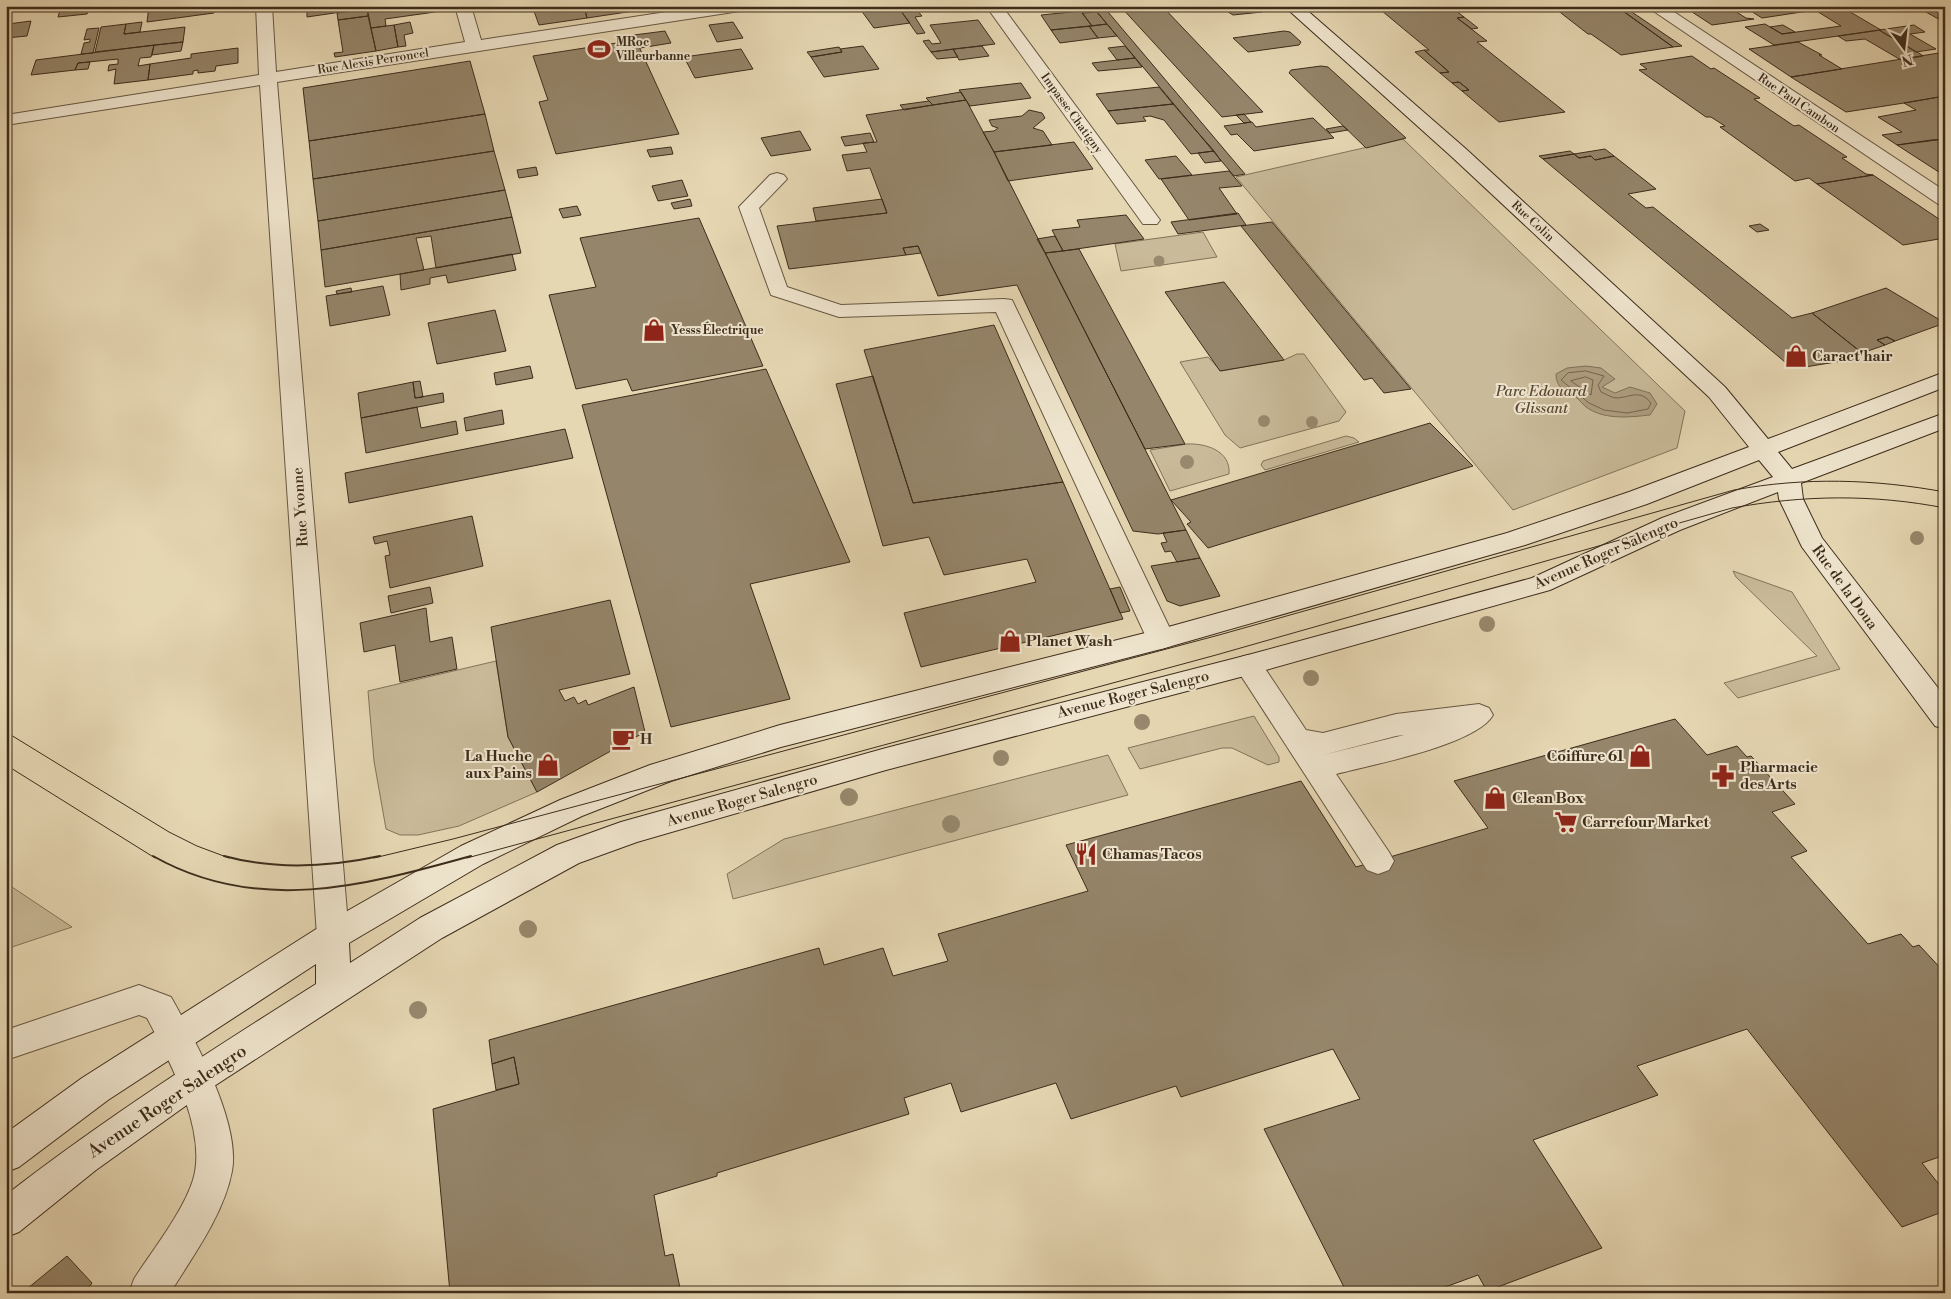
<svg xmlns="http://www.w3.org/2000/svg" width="1951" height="1299" viewBox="0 0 1951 1299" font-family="'Libre Bodoni',serif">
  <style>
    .green { fill: #c9ba99; stroke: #83735a }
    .water { fill: #ad9d7f; stroke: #807057 }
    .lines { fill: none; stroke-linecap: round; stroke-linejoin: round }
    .shore { stroke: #75644d; stroke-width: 1 }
    .building { fill: #95856a; stroke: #3d2c1b }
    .lane-casing { stroke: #675741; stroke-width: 2 }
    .street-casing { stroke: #675741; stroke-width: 2 }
    .secondary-casing { stroke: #3d2c1b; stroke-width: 2 }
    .lane { fill: #efe5ce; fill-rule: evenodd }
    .street { fill: #efe5ce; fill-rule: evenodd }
    .secondary { fill: #efe5ce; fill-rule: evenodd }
    .tram-far1 { stroke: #3d2c1b; stroke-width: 1 }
    .tram { stroke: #3d2c1b; stroke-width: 2 }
    .tree { fill: #98886d }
    .labels { text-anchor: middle; stroke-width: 4; stroke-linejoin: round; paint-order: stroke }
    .far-poi-label { font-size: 12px; font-weight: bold; fill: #3d2c1b; stroke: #efe5ce; text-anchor: start }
    .far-street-label { font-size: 12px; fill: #3d2c1b; stroke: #efe5ce }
    .poi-label { font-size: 15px; font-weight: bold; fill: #3d2c1b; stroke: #efe5ce; text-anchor: start }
    .park-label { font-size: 15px; font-style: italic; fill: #594834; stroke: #efe5ce }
    .street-label { font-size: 15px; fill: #3d2c1b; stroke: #efe5ce }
    .near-street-label { font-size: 18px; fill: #3d2c1b; stroke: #efe5ce }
  </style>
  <rect width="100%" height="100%" fill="#e6d7b3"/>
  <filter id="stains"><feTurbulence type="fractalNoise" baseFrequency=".004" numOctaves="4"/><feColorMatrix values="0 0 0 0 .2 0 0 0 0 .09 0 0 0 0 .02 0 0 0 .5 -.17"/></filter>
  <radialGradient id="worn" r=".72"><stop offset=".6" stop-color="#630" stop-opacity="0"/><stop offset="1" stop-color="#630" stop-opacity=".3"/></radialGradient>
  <!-- green -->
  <path class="green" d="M1403,139L1685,411L1677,448L1513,510L1236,177Z
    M1203,232L1217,257L1121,271L1115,244Z
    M1297,354H1304L1346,412L1339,421L1240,448L1225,435L1180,362L1208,357L1221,371L1284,360Z
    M1346,436L1354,438L1359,442L1265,470L1261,465L1263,461Z
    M1187,444C1206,443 1231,451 1229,474L1170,491L1150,450Z
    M1733,571L1792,592L1840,669L1738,698L1724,683L1817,656L1736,577Z
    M496,661L508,737L537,792L459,826L418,835H400L386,829L374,761L368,691Z
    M1254,716L1279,757V762L1268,765L1232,748H1222L1140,769L1128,748Z
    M1108,755L1128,795L733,899L727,874L784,839Z
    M6,883L72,927L6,949Z"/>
  <!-- water -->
  <path class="water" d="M1586,366L1601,368L1615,379L1602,387L1615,393L1630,387L1650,393L1657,404L1650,415C1631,417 1607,420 1589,409C1583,406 1580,399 1574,396C1564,391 1556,387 1556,374L1567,368Z"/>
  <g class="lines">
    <!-- shore -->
    <path class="shore" d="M1586,371L1604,376L1598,385L1601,392C1606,394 1612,398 1617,398C1631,397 1640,389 1651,403L1648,409L1627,413L1604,410L1589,403L1561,380L1568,373Z
      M1586,377L1593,380L1591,395L1571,381Z"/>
  </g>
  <!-- building -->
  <path class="building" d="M6,6L12,8L24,6L23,10L6,11Z
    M91,6L87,14L58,17L61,7Z
    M149,6H215L214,13L147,22Z
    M299,6H347L348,11L307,17V10L300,11Z
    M376,6H433L435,12L385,19L386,26L371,28L367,7Z
    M537,6H561V7L534,11L532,7Z
    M584,6L587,18L539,25L534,11L561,6Z
    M584,6H653L654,8L587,18Z
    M858,6H897L910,23L874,28Z
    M1092,6H1103L1245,174L1234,176Z
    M1120,6H1162L1263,112L1222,117Z
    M1219,6H1262L1264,9L1262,12L1233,15Z
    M1376,6H1450L1464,17L1457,18L1487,41L1477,42L1565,112L1499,122L1462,91L1469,90L1459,82L1452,83L1440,73L1449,72L1424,50H1429Z
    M1552,6H1616L1673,47L1621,55L1591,34H1588Z
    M1616,6H1623L1682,46L1673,47Z
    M1698,6H1727L1746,18L1754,19L1712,25L1686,8Z
    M1748,6H1840L1881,30L1774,45L1745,27L1765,24L1782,34L1841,26L1815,10L1762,18L1746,8L1750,7Z
    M1915,6H1945V22H1944Z
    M367,9L368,16L338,20L337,13Z
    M916,9L922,16L915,17L925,33L917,34L901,11Z
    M1081,11L1092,26L1051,30L1041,15Z
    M1097,12L1107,24L1092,26L1082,13Z
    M368,16L376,51L335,57L334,53L343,52L338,20Z
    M1464,17L1478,28L1472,29L1457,18Z
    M978,20L995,44L931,52L923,41L929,40L932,44L941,43L930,25Z
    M31,21L27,36L6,38L8,24Z
    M142,22L140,32L124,34L126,24Z
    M410,22L413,33L404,35L406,46L398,47L394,25Z
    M733,22L743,38L717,42L709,25Z
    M126,24L124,34L185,27L183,42L95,52L101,27Z
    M1107,24L1117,36L1098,38L1089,26Z
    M394,25L398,47L376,51L371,28Z
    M1783,25L1795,32L1782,34L1770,27Z
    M1914,25L1925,32L1910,34L1936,49L1916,52L1879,30Z
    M1089,26L1098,38L1060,43L1051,30Z
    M99,28L93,53L81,54L84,43L90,42V39L84,40L87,29Z
    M1879,30L1922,55L1923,56L1901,60L1865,39L1846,41L1838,36Z
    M665,31L671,43L640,48L634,35Z
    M1284,31L1290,32L1301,42L1299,45L1248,52L1233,38Z
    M636,40L679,134L556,154L539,102L548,100L533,56Z
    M183,42L181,51L152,55L154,45Z
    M1798,42L1822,55H1819L1842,69L1791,77L1749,49Z
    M154,45L151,57L140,58L138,66L150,64L148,80L114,84L116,69L108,71L109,65L118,64V59L78,63L75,70L31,75L36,60Z
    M863,46L879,69L824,77L811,57L842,52L840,49Z
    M982,46L989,56L959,60L953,49Z
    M1125,46L1135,58L1117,60L1108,48Z
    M839,47L842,52L811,57L807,52Z
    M238,48V63L216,66L215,71L198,73V70L193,71V74L148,80L150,64L191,58V54Z
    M741,49L753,69L695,78L684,57Z
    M953,49L958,57L937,59L931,52Z
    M1424,50L1449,72L1440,73L1415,52Z
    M1945,52V96L1904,103L1846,112L1791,77Z
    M1692,56L1711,69L1714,68L1760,98L1754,99L1794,126L1799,125L1847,157L1842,158L1866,174L1873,175L1817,184L1809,178L1795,181L1720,127L1725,126L1711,117H1706L1639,70L1647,69L1640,64Z
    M1135,58L1142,67L1098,71L1092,63Z
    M470,61L485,114L309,141L303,88Z
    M90,62L88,69L75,70L78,63Z
    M1321,66L1328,67L1406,138L1366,148L1289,73L1291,70Z
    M1459,82L1469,90L1462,91L1452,83Z
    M1021,83L1031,98L970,106L959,90Z
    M1159,87L1173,104L1108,111L1096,94Z
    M961,92L966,100L933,105L926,98Z
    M1945,96V139L1897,145L1882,135L1902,132L1878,117L1916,110L1904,103Z
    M966,100L994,152L1186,530L1158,534L1133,531L1017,285L938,296L918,246L903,248L906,255L789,269L777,226L887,213L870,168L847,171L842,155L867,152L863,143L877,142L866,115Z
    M929,101L933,105L904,110L900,105Z
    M1173,104L1214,151L1191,154L1164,120L1150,116L1143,117L1146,121L1117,124L1108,111Z
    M1029,110L1042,113L1045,118L1033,128L1043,131L1052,145L994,152L983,132L994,131L998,128L992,126L989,120L1022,116Z
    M485,114L494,151L313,179L309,141Z
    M1244,114L1251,122L1244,123L1236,115Z
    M1313,118L1334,138L1254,151L1237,134L1231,135L1224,126L1252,122L1256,127Z
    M1343,126L1348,130L1330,133L1326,129Z
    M800,131L811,150L771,156L761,138Z
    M870,133L874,142L845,146L841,137Z
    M1945,139V176L1897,145L1931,140Z
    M1074,142L1093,169L1008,181L994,152Z
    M671,147L673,154L650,157L647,150Z
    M1605,149L1614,156L1595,160L1591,156L1579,158L1574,154Z
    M494,151L505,190L318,221L313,179Z
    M1214,151L1221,161L1205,163L1198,153Z
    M1570,151L1574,154L1543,159L1539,156Z
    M1574,154L1579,158L1591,156L1595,160L1614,156L1656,189L1628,194L1646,208L1653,207L1792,318L1812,313L1862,353L1843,356L1848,360L1805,367L1785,362L1543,159Z
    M1176,156L1192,175L1159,179L1145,160Z
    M536,167L538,175L519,178L517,170Z
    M1229,171L1242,186L1219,188L1237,214L1189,220L1161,179Z
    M1873,175L1945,223V238L1903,245L1817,184Z
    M682,180L688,196L658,201L652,186Z
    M505,190L512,217L321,250L318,221Z
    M690,199L692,206L674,209L671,203Z
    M882,199L887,213L816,221L813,208Z
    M577,206L581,215L563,218L559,209Z
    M1238,213L1246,225L1178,234L1171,222Z
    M1126,215L1144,239L1063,251L1052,230L1080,227L1077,220Z
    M512,217L521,253L436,268L431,236L416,238L424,270L325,287L321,250Z
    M699,218L763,366L632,391L627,379L576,389L549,295L596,287L580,238Z
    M1272,222L1411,389L1384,393L1372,378L1364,380L1241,226Z
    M1760,224L1769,230L1757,232L1749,226Z
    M1055,236L1063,251L1045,253L1037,239Z
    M918,246L921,253L906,255L903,248Z
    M1079,249L1185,444L1145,449L1045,253Z
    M512,254L516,270L448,283L446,275L430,278V284L401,290L400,274Z
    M1224,282L1284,360L1220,371L1165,292Z
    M383,286L390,315L330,326L326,296Z
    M351,288L352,292L337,294L336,291Z
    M1886,288L1945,323L1895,341L1887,337L1877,340L1885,345L1862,353L1812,313Z
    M495,310L506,351L437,364L428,323Z
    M994,325L1063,482L913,503L864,350Z
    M1887,337L1895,341L1885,345L1877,340Z
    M530,366L533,378L496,385L494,373Z
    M766,369L850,562L750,584L790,699L671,727L582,405Z
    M873,376L913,503L1063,482L1123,619L921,667L904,613L1036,582L1027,559L944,575L929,537L883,546L836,384Z
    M420,381L423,397L415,398L413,382Z
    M413,382L415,398L443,393L444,402L361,418L358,393Z
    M417,407L421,428L456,421L458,434L366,453L361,418Z
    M502,410L504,424L466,431L464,418Z
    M1430,423L1473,466L1208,548L1187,524L1191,522L1171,500Z
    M565,429L573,458L349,503L345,473Z
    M472,516L483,566L390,588L385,556L390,555L387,541L375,544L373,537Z
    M1186,530L1200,558L1177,562L1171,551L1165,552L1161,543L1167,542L1163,533Z
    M1200,558L1220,596L1180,606L1167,601L1151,566Z
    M430,587L433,603L391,613L388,596Z
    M1120,587L1130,611L1120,613L1110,589Z
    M610,600L630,674L559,690L565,701L574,697L578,704L586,700L588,705L634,687L645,732L537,792L508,737L491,627Z
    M426,608L430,642L452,637L457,669L400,682L395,645L364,652L360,623Z
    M1675,719L1707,755L1737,746L1747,757L1751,756L1795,804L1772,812L1807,851L1791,857L1868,944L1901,934L1913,947L1919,945L1945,973V1155L1922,1163L1945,1192V1211L1902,1227L1747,1029L1637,1066L1658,1095L1533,1140L1602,1248L1487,1291L1478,1275L1429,1293H1347L1264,1129L1360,1099L1333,1049L1181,1097L1176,1086L1071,1119L1056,1083L961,1112L951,1083L904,1098L909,1114L717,1173V1176L654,1195L665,1256L673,1254L681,1293H450L433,1109L519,1084L514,1057L492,1064L489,1040L819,948L824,965L883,948L893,976L948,961L938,934L1088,891L1066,845L1301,781L1356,867L1488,828L1454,781Z
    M514,1057L519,1084L496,1090L492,1064Z
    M67,1256L92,1283L85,1293H22Z"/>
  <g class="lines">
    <defs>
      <path id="lane" d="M777,173L784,175L787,179L759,208L787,287L841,305L1004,299L1012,300L1175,639L1171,646L1161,649L1151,646L1147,639L996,312L839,317L771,295L739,207L770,175Z
        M1248,655L1258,658L1306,730L1323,733L1396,714L1479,704L1489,708L1493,715C1476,745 1371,765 1336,774L1389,852L1394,861L1389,870L1378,874L1367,870L1234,665L1238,658ZM1404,735L1323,755L1396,736Z"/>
      <path id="street" d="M256,6H272L276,72L465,42L455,6H471L481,40L706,6H748L740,11L277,82L349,936L345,946L333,950L321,946L317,936L260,85L6,125V115L259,75Z
        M986,6H1002L1157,216L1160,220L1157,224H1143Z
        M1646,6H1665L1945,191V206L1938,204Z
        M139,985L171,997C194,1038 241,1123 232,1171C224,1214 193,1256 170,1293H129L134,1279C152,1251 183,1212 193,1180C208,1131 169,1060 147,1018L139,1015L6,1060V1030Z"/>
      <path id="secondary" d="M1284,6H1302L1466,149L1725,387L1768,439L1945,372V387L1778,452L1792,469L1945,413V428L1801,483L1803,499L1822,538L1945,697V729L1935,726L1802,547L1779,499L1778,492L1680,530L1550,590L1248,675L886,770L637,842L579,863L442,938L205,1092L96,1170L19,1232L6,1237V1195C105,1118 210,1051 316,984V964L108,1100L19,1167L6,1172V1133L82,1078L321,926L461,846L560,800L650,765L780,725L1161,629L1507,533L1629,492L1749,447L1709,397L1452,157ZM1759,460L1773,477L1662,518L1532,578L1248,655L886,748L621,822L557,845L420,918L350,963L349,943L483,864L582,816L671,781L781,747L1161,649L1525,545L1647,504Z"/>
    </defs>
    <!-- lane casing -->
    <use href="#lane" class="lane-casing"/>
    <!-- street casing -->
    <use href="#street" class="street-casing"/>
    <!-- secondary casing -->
    <use href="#secondary" class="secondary-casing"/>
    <!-- lane -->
    <use href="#lane" class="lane"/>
    <!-- street -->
    <use href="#street" class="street"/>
    <!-- secondary -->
    <use href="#secondary" class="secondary"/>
    <!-- tram-far1 -->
    <path class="tram-far1" d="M6,732L169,832L197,846L229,858
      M6,765L155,858
      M374,858L453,839L1219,635L1734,490C1805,477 1874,479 1945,492
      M467,858L1216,655L1732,508C1804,495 1873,494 1945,508"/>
    <!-- tram -->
    <path class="tram" d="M153,856C257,915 363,886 471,856
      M224,856C275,870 329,867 380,856"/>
  </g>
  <!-- trees -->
  <g class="tree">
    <circle cx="1159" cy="261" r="5.5"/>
    <circle cx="1264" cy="421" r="6"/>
    <circle cx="1312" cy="422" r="6"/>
    <circle cx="1187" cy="462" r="7"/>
    <circle cx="1917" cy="538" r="7"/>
    <circle cx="1487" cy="624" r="8"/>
    <circle cx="1311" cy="678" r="8"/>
    <circle cx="1142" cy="722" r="8"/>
    <circle cx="1001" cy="758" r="8"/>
    <circle cx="849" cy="797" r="9"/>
    <circle cx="951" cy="824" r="9"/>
    <circle cx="528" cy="929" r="9"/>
    <circle cx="418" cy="1010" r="9"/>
  </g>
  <!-- icons -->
  <defs>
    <symbol id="stadium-bare" viewBox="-9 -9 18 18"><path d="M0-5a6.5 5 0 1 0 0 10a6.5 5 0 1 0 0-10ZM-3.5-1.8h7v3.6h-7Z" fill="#8f2418" stroke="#efe5ce" stroke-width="2.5" paint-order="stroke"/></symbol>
    <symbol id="shop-bare" viewBox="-9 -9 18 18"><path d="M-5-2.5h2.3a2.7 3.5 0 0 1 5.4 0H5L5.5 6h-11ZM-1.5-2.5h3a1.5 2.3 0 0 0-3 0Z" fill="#8f2418" stroke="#efe5ce" stroke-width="2.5" paint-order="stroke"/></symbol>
    <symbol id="cafe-bare" viewBox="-9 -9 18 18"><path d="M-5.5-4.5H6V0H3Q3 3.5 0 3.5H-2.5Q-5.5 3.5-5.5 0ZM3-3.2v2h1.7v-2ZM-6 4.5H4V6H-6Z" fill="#8f2418" stroke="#efe5ce" stroke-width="2.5" paint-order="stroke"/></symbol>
    <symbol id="pharmacy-bare" viewBox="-9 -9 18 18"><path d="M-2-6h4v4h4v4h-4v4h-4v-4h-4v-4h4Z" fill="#8f2418" stroke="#efe5ce" stroke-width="2.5" paint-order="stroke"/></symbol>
    <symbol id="supermarket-bare" viewBox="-9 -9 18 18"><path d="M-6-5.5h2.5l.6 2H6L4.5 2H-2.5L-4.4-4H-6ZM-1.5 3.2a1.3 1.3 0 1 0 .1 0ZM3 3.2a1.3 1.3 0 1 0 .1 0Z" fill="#8f2418" stroke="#efe5ce" stroke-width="2.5" paint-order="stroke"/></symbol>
    <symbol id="restaurant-bare" viewBox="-9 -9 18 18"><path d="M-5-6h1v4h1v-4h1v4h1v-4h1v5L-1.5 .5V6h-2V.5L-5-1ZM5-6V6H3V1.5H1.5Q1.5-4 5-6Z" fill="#8f2418" stroke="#efe5ce" stroke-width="2.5" paint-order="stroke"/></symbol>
  </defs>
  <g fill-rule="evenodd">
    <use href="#stadium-bare" x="583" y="33" width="32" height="32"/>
    <use href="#shop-bare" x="638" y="314" width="32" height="32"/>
    <use href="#shop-bare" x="1780" y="340" width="32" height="32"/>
    <use href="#shop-bare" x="994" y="625" width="32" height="32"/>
    <use href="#cafe-bare" x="607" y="723" width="32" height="32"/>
    <use href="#shop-bare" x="1624" y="740" width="32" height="32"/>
    <use href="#shop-bare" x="532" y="749" width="32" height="32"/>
    <use href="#pharmacy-bare" x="1707" y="760" width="32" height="32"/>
    <use href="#shop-bare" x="1479" y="782" width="32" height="32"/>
    <use href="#supermarket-bare" x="1550" y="806" width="32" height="32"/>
    <use href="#restaurant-bare" x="1070" y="838" width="32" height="32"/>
  </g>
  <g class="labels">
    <!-- far-poi labels -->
    <g class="far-poi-label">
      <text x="616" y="46">MRoc<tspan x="616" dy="14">Villeurbanne</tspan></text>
      <text x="671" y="334">Yesss Électrique</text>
    </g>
    <!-- far-street labels -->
    <g class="far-street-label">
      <text transform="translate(373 61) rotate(-9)" y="4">Rue Alexis Perroncel</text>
      <text transform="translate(1799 103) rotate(34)" y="4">Rue Paul Cambon</text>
      <text transform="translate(1072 113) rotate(54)" y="4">Impasse Chatigny</text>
      <text transform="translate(1533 221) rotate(43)" y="4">Rue Colin</text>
    </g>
    <!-- poi labels -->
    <g class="poi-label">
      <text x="1812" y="361">Caract'hair</text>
      <text x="1026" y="646">Planet Wash</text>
      <text x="640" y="744">H</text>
      <text x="532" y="761" text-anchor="end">La Huche<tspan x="532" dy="17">aux Pains</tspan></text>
      <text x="1624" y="761" text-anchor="end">Coiffure 61</text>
      <text x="1740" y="772">Pharmacie<tspan x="1740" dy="17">des Arts</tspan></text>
      <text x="1512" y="803">Clean Box</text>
      <text x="1582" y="827">Carrefour Market</text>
      <text x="1102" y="859">Chamas Tacos</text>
    </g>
    <!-- park labels -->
    <g class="park-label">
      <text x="1541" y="396">Parc Edouard<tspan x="1541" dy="17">Glissant</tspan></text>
    </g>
    <!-- street labels -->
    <g class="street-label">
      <text transform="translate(300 507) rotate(-94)" y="5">Rue Yvonne</text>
      <text transform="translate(1606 553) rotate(-24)" y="5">Avenue Roger Salengro</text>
      <text transform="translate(1845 587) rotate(54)" y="5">Rue de la Doua</text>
      <text transform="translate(1133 694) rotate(-14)" y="5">Avenue Roger Salengro</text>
      <text transform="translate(742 800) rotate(-16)" y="5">Avenue Roger Salengro</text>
    </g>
    <!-- near-street labels -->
    <g class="near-street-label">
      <text transform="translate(167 1101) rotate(-34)" y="6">Avenue Roger Salengro</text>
    </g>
  </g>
  <!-- margin -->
  <rect width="1951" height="1299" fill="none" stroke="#e6d7b3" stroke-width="25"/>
  <rect x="8" y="8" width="1936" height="1284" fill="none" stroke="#3d2c1b" stroke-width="2.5"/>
  <rect x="12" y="12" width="1926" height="1274" fill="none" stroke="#3d2c1b"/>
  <!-- north arrow -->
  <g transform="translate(1904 48) rotate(165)" stroke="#efe5ce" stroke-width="4" paint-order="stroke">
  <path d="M0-4L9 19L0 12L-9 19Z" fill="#3d2c1b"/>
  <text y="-8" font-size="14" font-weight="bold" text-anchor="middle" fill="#3d2c1b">N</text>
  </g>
  <rect width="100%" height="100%" filter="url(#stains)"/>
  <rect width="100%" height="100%" fill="url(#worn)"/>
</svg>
